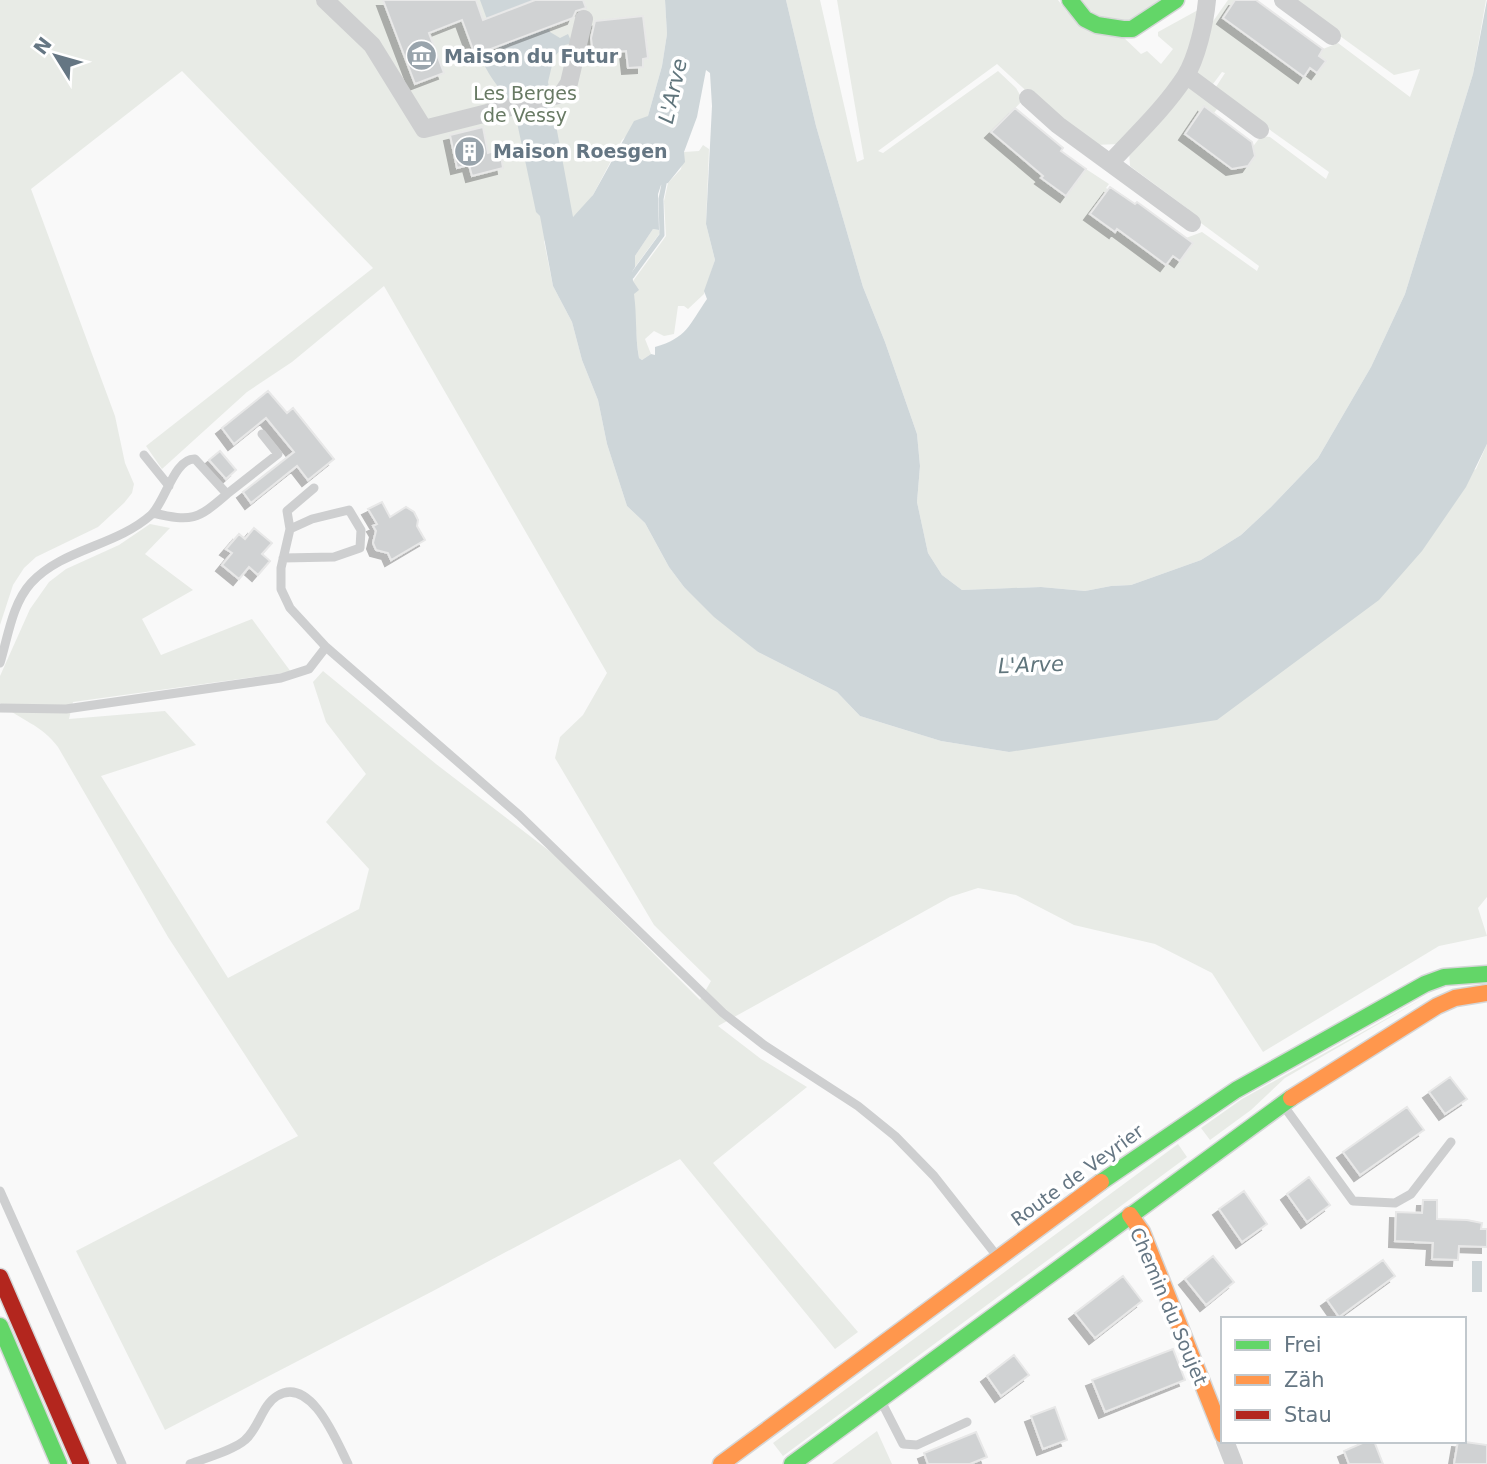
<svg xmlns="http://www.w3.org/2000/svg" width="1487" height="1464" viewBox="0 0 1487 1464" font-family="'DejaVu Sans',sans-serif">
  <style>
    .green { fill: #e8ebe6 }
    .water { fill: #ced6d9; fill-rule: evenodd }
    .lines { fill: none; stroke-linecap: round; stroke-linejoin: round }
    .stream { stroke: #ced6d9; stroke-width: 5 }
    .building { fill: #d0d2d3; stroke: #e8e8e8; stroke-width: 2; filter: url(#shadow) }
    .fast-casing { stroke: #d5d6d7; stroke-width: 19 }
    .slow-casing { stroke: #d5d6d7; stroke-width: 19 }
    .jam-casing { stroke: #d5d6d7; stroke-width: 19 }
    .lane { stroke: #cecfd0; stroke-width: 9 }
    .street { stroke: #cecfd0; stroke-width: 18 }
    .fast { stroke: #63d668; stroke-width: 16 }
    .slow { stroke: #ff974d; stroke-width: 16 }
    .jam { stroke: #b3261e; stroke-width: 16 }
    .labels { text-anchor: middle; stroke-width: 7; stroke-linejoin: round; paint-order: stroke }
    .poi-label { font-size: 19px; font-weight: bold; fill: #657683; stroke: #fff; text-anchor: start }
    .park-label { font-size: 19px; fill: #687a64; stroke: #fff }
    .street-label { font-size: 19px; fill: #657683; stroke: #fff }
    .water-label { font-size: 21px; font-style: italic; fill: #60757c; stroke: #fff }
  </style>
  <defs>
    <filter id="shadow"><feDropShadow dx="-6" dy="6" stdDeviation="0" flood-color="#0004"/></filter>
  </defs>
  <rect width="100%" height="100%" fill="#f9f9f9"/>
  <!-- green -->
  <path class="green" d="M0,0H665L667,34L662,66L648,116L622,140L593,195L584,208L544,241L553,286L572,322L582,360L598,400L607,444L627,506L645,523L669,567L684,587L758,652L837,692L860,716L941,741L1009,752L1476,469L1487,444V897L1478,908L1487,936L1439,946L1263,1052L1212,973L1155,944L1074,925L1016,895L978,888L950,897L718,1026L761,1059L807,1087L713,1163L858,1332L835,1349L680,1159L433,1291L165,1430L76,1251L298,1136L168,937L58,747C41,724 21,721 0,703V676L30,609L49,582L66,569L119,545L150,524L170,528L145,554L193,590L142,619L161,655L252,619L291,672L73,702L69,719L165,711L196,745L101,776L228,978L359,909L369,869L326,822L366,774L326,722L313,682L323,671L436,764L556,856L700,1000L711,981L654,925L555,758L560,737L583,715L607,673L384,286L292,362L247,392L162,469L146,446L373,268L182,71L31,189L115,416L125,463L134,484L132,493L124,503L98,527L36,557L24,568L13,585L0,625Z
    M786,0H820L857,162L864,159L837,0H1058L1067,12L1121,35L1141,54L1147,51L1161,64L1173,49L1158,36V32L1198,10L1201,17L1181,73L1121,144L1092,145L1045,108L997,64L878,151L883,153L998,71L1016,88L1023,100L992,132L1043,175L1042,178L1086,169L1109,184L1106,188L1108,189L1090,214L1117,229L1166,265L1186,238L1202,232L1257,271L1259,266L1186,212L1188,209L1130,166L1129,150L1185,85L1221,104L1214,113L1217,116L1197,143L1235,170L1261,136L1270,137L1326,179L1329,172L1214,90L1225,73L1222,72L1210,88L1195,76L1209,27L1228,0H1235L1223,18L1303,76L1323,49L1338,43L1410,97L1420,69L1394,75L1290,0H1486L1473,74L1405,294L1371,367L1318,458L1271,507L1241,535L1201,560L1131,585L1111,586L1085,591L1041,587L962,590L942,575L928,553L917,502L920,466L917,434L885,342L863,287L816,126Z
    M1078,0H1165L1135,21H1103Z
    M703,145L709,149L706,224L715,260L704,294L688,309L684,306H678L674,334L664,336L654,331L645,339L651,354L642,360L639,358C635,332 635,306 633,281L666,236L664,201L668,183L681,169L684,152L699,151Z
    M653,229L659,230L660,233L635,267V256Z
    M1429,995L1285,1078L1251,1110L1210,1140L1201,1128L1242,1099Z
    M1178,1144L1187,1157L783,1456L773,1443Z
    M877,1431L892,1464H832Z"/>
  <!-- water -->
  <path class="water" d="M480,0H544L550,32L560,38L568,34L572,43L565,45L554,57L548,82L573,217L593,195L634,121L648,116L662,66L667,34L665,0H786L816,126L863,287L885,342L917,434L920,466L917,502L928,553L942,575L962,590L1041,587L1085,591L1111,586L1131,585L1201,560L1241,535L1271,507L1318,458L1371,367L1405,294L1473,74L1487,0V444L1466,487L1422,551L1379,600L1217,720L1009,752L941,741L860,716L837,692L758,652L714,617L684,587L669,567L645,523L627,506L607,444L598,400L582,360L572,322L553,286L540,216L536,212L515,113C506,94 491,81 483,62L500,55ZM706,70L710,73L712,106L706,224L715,260L704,291L707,299C689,325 687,338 655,347V355L651,354L642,360L639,358C635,336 637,315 634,294L639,290L633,281L632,272L635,267V256L653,229L659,230L658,194L661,185L668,183L685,162L684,152L697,117Z
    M1472,1261H1482V1292H1472Z"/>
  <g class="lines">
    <!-- stream -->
    <path class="stream" d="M632,276L662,235L661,199L664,184"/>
  </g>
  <!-- building -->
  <path class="building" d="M383,0H476L483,20L535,0H583L586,8L576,11L573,18L475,55L462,20L429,33L444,73L415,84Z
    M1235,0H1256L1323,49L1319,56L1326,61L1317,73L1310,68L1304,77L1223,18Z
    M643,16L648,58L643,59V67L628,68L626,51L593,54L591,38L595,21Z
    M1204,106L1252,142L1255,156L1248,166L1232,169L1185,134Z
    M1015,108L1063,148L1061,151L1086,169L1066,196L1041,178L1043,176L991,132Z
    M483,127L488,153L500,149L503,168L472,176L469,165L457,168L450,135Z
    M1110,187L1135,204L1137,202L1193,243L1180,261L1173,256L1166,265L1117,229L1115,232L1090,214Z
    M268,391L287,413L293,408L334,459L308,480L297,466L251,503L243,492L294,452L266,418L234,444L222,428Z
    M220,451L236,470L226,479L209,460Z
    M382,502L390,517L406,507L414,512L418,520L417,526L425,540L391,560L388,553L376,550L373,543L376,531L373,526L377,524L368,509Z
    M254,528L272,543L262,554L270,561L258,575L249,567L239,579L222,565L232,553L226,549L239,534L245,539Z
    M1450,1077L1467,1099L1445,1114L1429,1092Z
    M1407,1107L1424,1130L1360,1175L1343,1152Z
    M1309,1177L1330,1205L1307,1222L1287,1194Z
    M1244,1191L1267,1224L1242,1242L1219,1209Z
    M1423,1200H1437V1219L1467,1220L1482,1223L1481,1229H1487V1247L1459,1246L1458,1260L1432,1259L1433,1243L1395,1241L1396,1212L1422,1213Z
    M1213,1256L1234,1282L1206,1305L1185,1279Z
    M1383,1260L1395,1276L1339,1317L1327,1300Z
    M1123,1276L1142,1301L1095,1338L1075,1313Z
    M1173,1349L1185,1380L1105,1412L1092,1380Z
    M1014,1355L1029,1375L1001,1396L987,1376Z
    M1055,1407L1067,1440L1043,1449L1031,1416Z
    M976,1432L987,1457L970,1464H928L924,1453Z
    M1367,1441H1374L1383,1464H1349L1344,1451Z
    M1458,1441L1487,1445V1464H1454Z"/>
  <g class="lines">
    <defs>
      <path id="fast" d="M1070,0L1085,19L1097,25L1123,29H1132L1176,0
        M1101,1182L1236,1090L1425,984L1444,977L1487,974
        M0,1326L59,1464
        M792,1464L1291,1098"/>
      <path id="slow" d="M1291,1098L1437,1006L1455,998L1487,993
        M1130,1215L1142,1232L1223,1435
        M721,1464L1101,1182"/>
      <path id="jam" d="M0,1277L81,1464"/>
    </defs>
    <!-- fast casing -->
    <use href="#fast" class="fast-casing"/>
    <!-- slow casing -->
    <use href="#slow" class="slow-casing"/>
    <!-- jam casing -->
    <use href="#jam" class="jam-casing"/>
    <!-- lane -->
    <path class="lane" d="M144,455L169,486
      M227,494L278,454L262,434
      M283,558L334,557L360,548L361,530L349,510L312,519L290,529
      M326,647L519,815L723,1013L764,1045L858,1106L895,1136L934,1176L997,1256
      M0,663C8,637 12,604 31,583C62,549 116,546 151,515C165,503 174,458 195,459L227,494C197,520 192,522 153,513
      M0,708L66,709L281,678L309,669L326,647L290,608L281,589V568L290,529L287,511L314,488
      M1283,1105L1353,1201L1395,1203L1411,1194L1451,1142
      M0,1191L122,1464
      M881,1401L903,1444L917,1445L967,1422
      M190,1464C205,1458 234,1450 245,1440C259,1428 262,1405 277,1396C311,1375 337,1442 348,1464"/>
    <!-- street -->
    <path class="street" d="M325,0L372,45L424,129L562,94L569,83L584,19
      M1283,0L1332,36
      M1186,75L1260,130
      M1028,98L1058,125L1110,163C1136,135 1164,109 1185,77C1197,58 1205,22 1207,0
      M1110,163L1192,223
      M1225,1441L1234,1464"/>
    <!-- fast -->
    <use href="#fast" class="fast"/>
    <!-- slow -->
    <use href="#slow" class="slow"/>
    <!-- jam -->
    <use href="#jam" class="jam"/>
  </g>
  <!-- icons -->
  <defs>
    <symbol id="museum-disc" viewBox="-11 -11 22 22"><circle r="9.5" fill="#99a4ac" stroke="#fff"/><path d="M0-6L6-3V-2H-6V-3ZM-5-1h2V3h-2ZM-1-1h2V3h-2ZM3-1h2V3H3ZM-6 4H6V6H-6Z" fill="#fff"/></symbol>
    <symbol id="building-disc" viewBox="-11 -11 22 22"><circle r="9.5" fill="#99a4ac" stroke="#fff"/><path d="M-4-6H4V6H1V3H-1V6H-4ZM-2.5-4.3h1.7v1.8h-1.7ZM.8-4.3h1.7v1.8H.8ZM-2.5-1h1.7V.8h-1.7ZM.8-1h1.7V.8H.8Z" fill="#fff"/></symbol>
  </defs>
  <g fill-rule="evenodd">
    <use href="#museum-disc" x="404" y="38" width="35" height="35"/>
    <use href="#building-disc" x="452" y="134" width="35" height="35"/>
  </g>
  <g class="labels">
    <!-- poi labels -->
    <g class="poi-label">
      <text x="444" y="63">Maison du Futur</text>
      <text x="493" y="158">Maison Roesgen</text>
    </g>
    <!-- park labels -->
    <g class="park-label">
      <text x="525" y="100">Les Berges<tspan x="525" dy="22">de Vessy</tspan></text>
    </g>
    <!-- street labels -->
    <g class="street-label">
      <text transform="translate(1077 1175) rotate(-36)" y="7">Route de Veyrier</text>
      <text transform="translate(1169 1306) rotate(67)" y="7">Chemin du Soujet</text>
    </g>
    <!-- water labels -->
    <g class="water-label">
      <text transform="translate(673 91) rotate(-77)" y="7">L'Arve</text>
      <text transform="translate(1031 665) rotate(-2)" y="7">L'Arve</text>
    </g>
  </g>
  <!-- legend -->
  <rect x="1221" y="1317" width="245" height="126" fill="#ffffff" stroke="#c1c8cd" stroke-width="2"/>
  <rect x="1235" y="1340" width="35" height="10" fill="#63d668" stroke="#c1c8cd" stroke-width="2"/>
  <text x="1284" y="1352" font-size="21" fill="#657683">Frei</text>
  <rect x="1235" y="1375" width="35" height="10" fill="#ff974d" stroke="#c1c8cd" stroke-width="2"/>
  <text x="1284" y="1387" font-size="21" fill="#657683">Zäh</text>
  <rect x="1235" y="1410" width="35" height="10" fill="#b3261e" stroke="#c1c8cd" stroke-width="2"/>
  <text x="1284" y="1422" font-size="21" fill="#657683">Stau</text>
  <!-- north arrow -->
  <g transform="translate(56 56) rotate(307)" stroke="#ffffff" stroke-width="5" paint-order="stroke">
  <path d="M0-5L12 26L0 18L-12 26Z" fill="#657683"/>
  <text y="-10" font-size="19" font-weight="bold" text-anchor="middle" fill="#657683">N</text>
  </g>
</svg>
